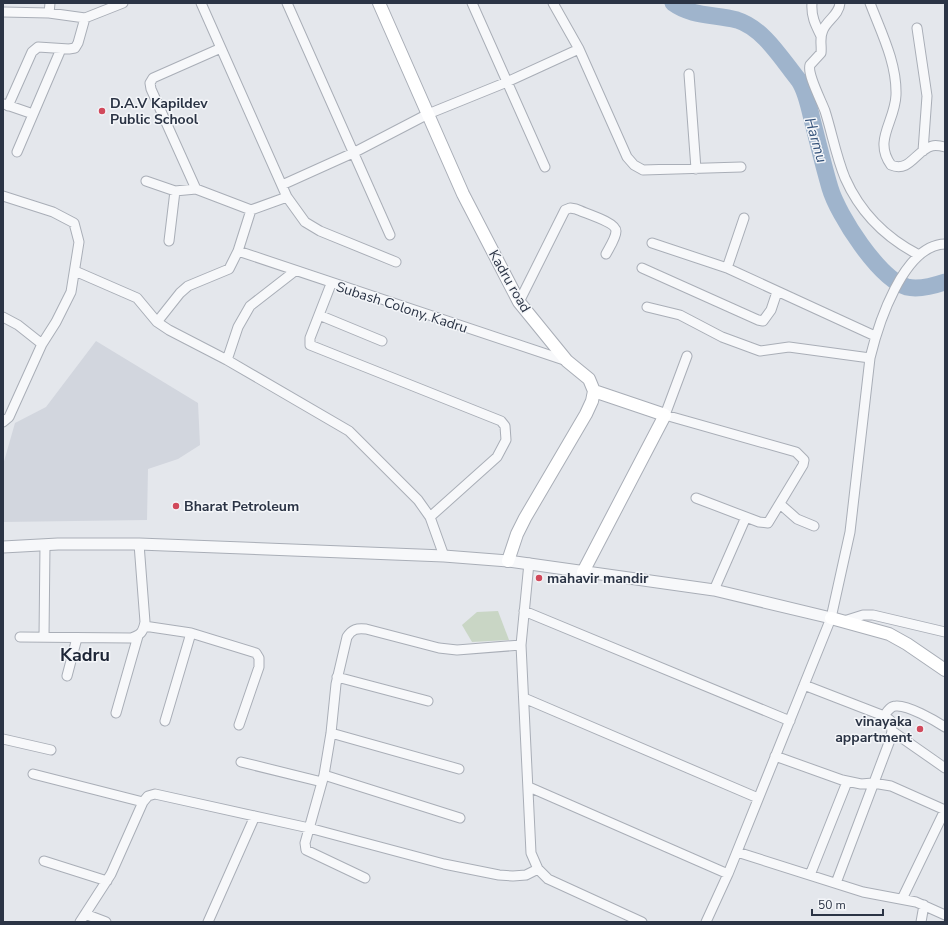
<svg xmlns="http://www.w3.org/2000/svg" width="948" height="925" viewBox="0 0 948 925" font-family="'Nunito Sans',sans-serif">
  <style>
    .built { fill: #d2d6de }
    .green { fill: #c9d6c5 }
    .lines { fill: none; stroke-linecap: round; stroke-linejoin: round }
    .river { stroke: #9fb4cc; stroke-width: 17 }
    .minor-casing { stroke: #a9aeb7; stroke-width: 11 }
    .tertiary-casing { stroke: #a9aeb7; stroke-width: 13 }
    .secondary-casing { stroke: #a9aeb7; stroke-width: 14 }
    .minor { stroke: #f7f8fa; stroke-width: 9 }
    .tertiary { stroke: #f7f8fa; stroke-width: 11 }
    .secondary { stroke: #fff; stroke-width: 12 }
    .poi-dot { fill: #d1495b; stroke: #f4f6f9; stroke-width: 1.5 }
    .labels { text-anchor: middle; stroke-width: 3; stroke-linejoin: round; paint-order: stroke }
    .poi-label { font-size: 14px; font-weight: bold; fill: #2b3445; stroke: #f4f6f9; text-anchor: start }
    .street-label { font-size: 14px; fill: #2b3445; stroke: #f4f6f9 }
    .water-label { font-size: 15px; font-style: italic; fill: #34527a; stroke: #f4f6f9 }
    .district-label { font-size: 18px; font-weight: bold; fill: #1d2536; stroke: #f4f6f9 }
  </style>
  <rect width="100%" height="100%" fill="#e4e7ec"/>
  <!-- built -->
  <path class="built" d="M96,341L198,403L200,445L178,459L148,469L147,520L3,522V465L15,423L46,407Z"/>
  <!-- green -->
  <path class="green" d="M498,611L509,640L472,642L462,625L477,612Z"/>
  <g class="lines">
    <!-- river -->
    <path class="river" d="M673,3C692,17 715,14 737,20C763,28 781,58 797,78C805,87 808,103 811,115C817,139 823,164 830,188C838,215 879,279 907,287C919,290 933,286 945,282"/>
    <defs>
      <path id="minor" d="M287,3L390,235
        M472,3L545,167
        M553,3L579,49L627,157L634,165L643,170L741,167
        M812,3C811,16 815,24 821,36
        M840,3C839,15 827,20 823,30C819,38 822,45 821,53L810,65C807,74 821,100 825,111C832,133 836,156 845,178C860,212 886,238 919,255
        M870,3C881,32 897,63 896,95C895,122 873,140 891,165C910,173 916,150 932,146C936,145 941,146 945,147
        M3,12L49,13L85,18L123,3
        M49,13L50,3
        M917,28L927,96L923,151
        M689,74L696,169
        M4,104L33,114
        M8,106L32,52L38,47L69,49L75,48L78,43L85,18
        M17,152L61,49
        M146,181L175,191L196,189L251,210L287,197L201,3
        M282,185L353,153L428,114L507,82L579,49
        M196,189L151,89L150,83L153,78L221,48
        M3,196L53,212L74,223L79,242L71,292L56,322L42,344L9,417L3,422
        M287,197L305,222L320,231L396,262
        M169,241L175,191
        M652,243L727,268L875,336
        M238,251L567,361
        M642,268L758,320L763,321L771,310L777,292
        M727,268L744,218
        M75,271L137,298L157,322L169,330L227,360L349,431L418,500L430,517L444,556
        M331,284L310,338V345L501,421L505,426L506,440L497,457L430,517
        M519,302L565,210L570,208L576,209C584,213 616,222 616,231C616,238 609,248 606,254
        M647,307L680,315L722,337L760,351L789,347L870,358
        M319,315L382,341
        M3,317L18,325L42,344
        M157,322L180,293L188,286L229,269L238,251L251,210
        M687,356L665,415L796,452L804,460L803,465L768,523L759,522L696,498
        M227,360L238,327L250,306L295,271
        M780,504L797,519L814,526
        M529,563L521,645L531,853L538,869L548,879L642,922
        M714,590L746,517
        M524,611L790,721
        M844,621L863,615H873L945,632
        M144,626L191,633L256,653L259,658V667L239,725
        M20,637L131,638C141,635 143,632 145,622L139,544
        M44,637L45,545
        M67,676L77,638
        M337,677L428,701
        M804,685L884,716L890,720L892,731L890,740L836,883
        M524,698L758,798
        M116,713L138,636
        M884,716C887,712 890,706 896,706C908,705 934,720 945,727
        M165,721L191,633
        M892,731L945,768
        M331,733L459,769
        M3,739L51,750
        M775,756L842,780L861,784L873,783L891,786L945,810
        M241,762L322,782
        M33,774L143,802
        M324,775L460,818
        M529,787L728,874
        M737,852L863,892L916,902L945,915
        M44,861L107,881
        M810,875L847,782
        M365,878L306,850L305,843L324,775L331,733L336,684L347,637C352,629 357,628 366,629L439,648L457,650L521,645
        M902,899L945,810
        M85,914L106,922
        M80,922L111,874L143,802L148,796L155,794L309,828L444,864L499,875L513,876L526,875L538,869
        M208,922L255,816
        M706,922L728,874L831,618L850,532L870,358C878,325 903,245 945,244
        M921,922L924,905"/>
      <path id="tertiary" d="M3,547L58,544H139L444,556L508,561L714,590L831,618"/>
      <path id="secondary" d="M379,3L463,194L519,302L567,361L589,379L594,391L592,401L586,414L525,518L517,534L508,561
        M583,572L665,415L594,391
        M831,618L889,634L907,644L945,670"/>
    </defs>
    <!-- minor casing -->
    <use href="#minor" class="minor-casing"/>
    <!-- tertiary casing -->
    <use href="#tertiary" class="tertiary-casing"/>
    <!-- secondary casing -->
    <use href="#secondary" class="secondary-casing"/>
    <!-- minor -->
    <use href="#minor" class="minor"/>
    <!-- tertiary -->
    <use href="#tertiary" class="tertiary"/>
    <!-- secondary -->
    <use href="#secondary" class="secondary"/>
  </g>
  <!-- markers -->
  <g class="poi-dot">
    <circle cx="102" cy="111" r="4"/>
    <circle cx="176" cy="506" r="4"/>
    <circle cx="539" cy="578" r="4"/>
    <circle cx="920" cy="729" r="4"/>
  </g>
  <g class="labels">
    <!-- poi labels -->
    <g class="poi-label">
      <text x="110" y="108">D.A.V Kapildev<tspan x="110" dy="16">Public School</tspan></text>
      <text x="184" y="511">Bharat Petroleum</text>
      <text x="547" y="583">mahavir mandir</text>
      <text x="912" y="726" text-anchor="end">vinayaka<tspan x="912" dy="16">appartment</tspan></text>
    </g>
    <!-- street labels -->
    <g class="street-label">
      <text transform="translate(510 281) rotate(60)" y="5">Kadru road</text>
      <text transform="translate(402 307) rotate(18)" y="5">Subash Colony, Kadru</text>
    </g>
    <!-- water labels -->
    <g class="water-label">
      <text transform="translate(816 140) rotate(74)" y="5">Harmu</text>
    </g>
    <!-- district labels -->
    <g class="district-label">
      <text x="85" y="661">Kadru</text>
    </g>
  </g>
  <!-- border -->
  <rect width="948" height="925" fill="none" stroke="#2b3445" stroke-width="8"/>
  <!-- scale -->
  <path d="M812 909v6h71v-6" fill="none" stroke="#2b3445" stroke-width="2"/>
  <text x="818" y="909" font-size="12" fill="#2b3445" stroke="#f4f6f9" stroke-width="3" paint-order="stroke">50 m</text>
</svg>
